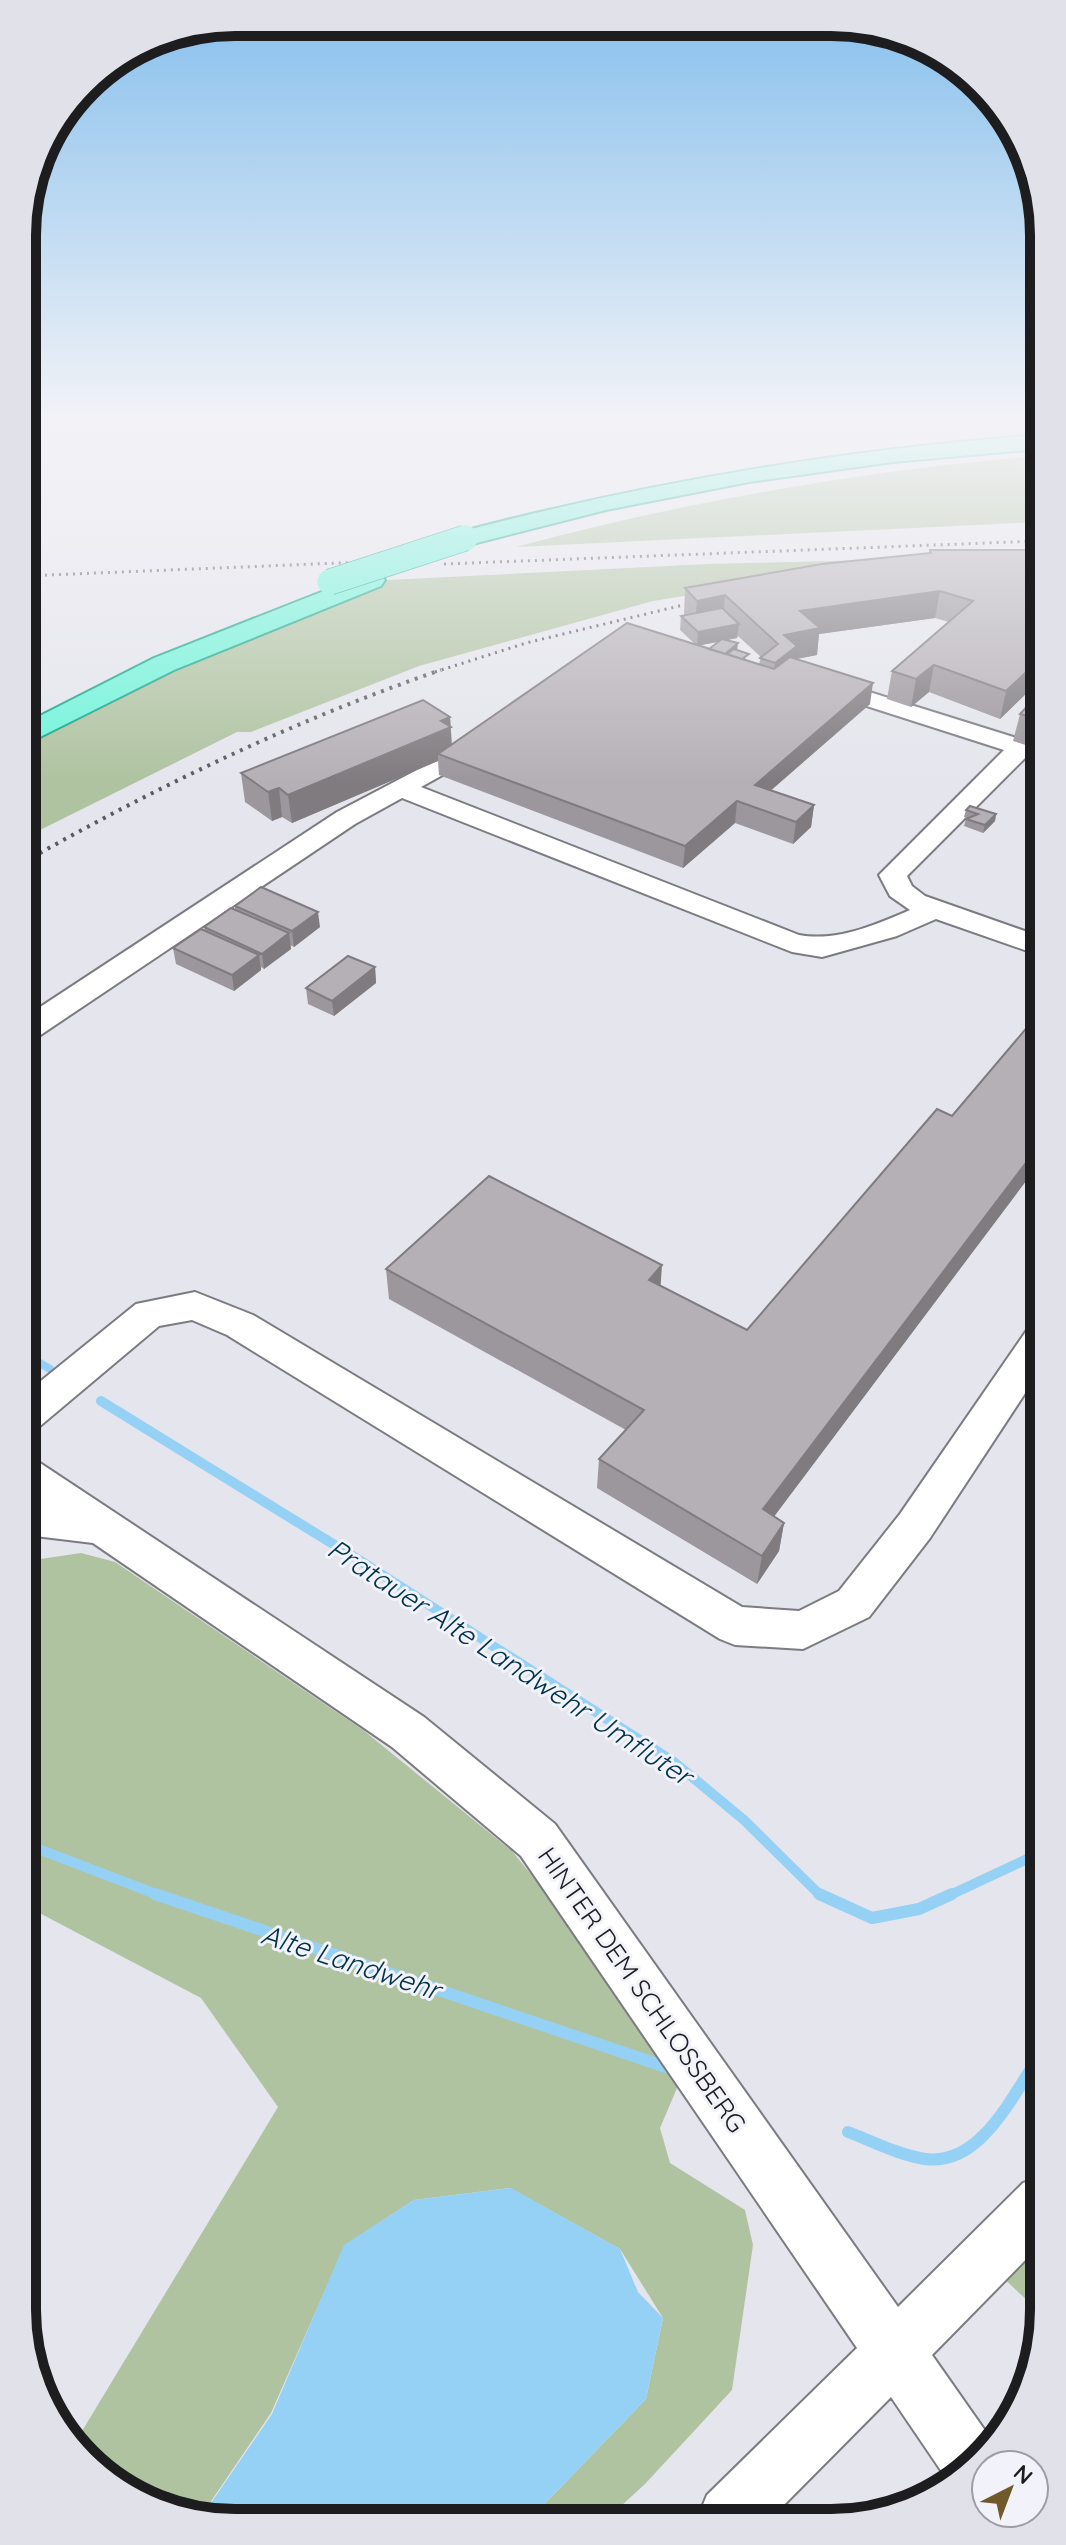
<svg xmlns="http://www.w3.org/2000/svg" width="1066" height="2545" viewBox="0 0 1066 2545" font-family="Quicksand,sans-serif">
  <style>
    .green { fill: #afc3a0 }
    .water { fill: #95d1f5 }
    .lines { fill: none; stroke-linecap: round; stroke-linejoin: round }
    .stream-far2 { stroke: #95d1f5; stroke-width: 8 }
    .stream-far1 { stroke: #95d1f5; stroke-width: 10 }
    .stream { stroke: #95d1f5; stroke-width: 12 }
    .minor-casing { stroke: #7b7b82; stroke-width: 4 }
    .major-casing { stroke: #11a587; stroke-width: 4 }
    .minor { fill: #fff; fill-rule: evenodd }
    .major { fill: #6df5d9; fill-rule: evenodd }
    .rail-far1 { stroke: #59595e; stroke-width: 3; stroke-dasharray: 2 5; stroke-linecap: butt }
    .rail { stroke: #59595e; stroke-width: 4; stroke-dasharray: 3 6; stroke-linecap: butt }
    .major-bridge-casing { stroke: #11a587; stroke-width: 27; stroke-linecap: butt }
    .major-bridge { stroke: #6df5d9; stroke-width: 25 }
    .wall { fill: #9c979d; fill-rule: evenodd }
    .shaded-wall { fill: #7f7b7f }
    .building { fill: #b5b0b6; stroke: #7f7b7f; stroke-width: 2 }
    .labels { text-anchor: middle; stroke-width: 6; stroke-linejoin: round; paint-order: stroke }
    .near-street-label { font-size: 26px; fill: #1d1d20; stroke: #f2f3fa }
    .near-water-label { font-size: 28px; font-style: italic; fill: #003249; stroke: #f2f3fa }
    .rim { fill: none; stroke: #1d1d20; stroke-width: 10 }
  </style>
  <rect width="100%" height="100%" fill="#e5e5ed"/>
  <!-- green -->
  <path class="green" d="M1038,456V522L516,547C688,501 860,471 1038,456Z
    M910,559L653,601L419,666L251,732H237L24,838V742L90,707L292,616L388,580L708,564Z
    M81,1553L115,1562L363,1730L512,1851L572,1925L680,2081L660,2128L670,2163L745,2210L753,2245L732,2390L645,2484L609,2517H532L646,2399L663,2318L620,2249L510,2188L414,2200L345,2245L271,2413L199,2519L94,2470L76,2441L278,2107L201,1998L28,1907L27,1561Z
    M1043,2228L1044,2324L1028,2391L1022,2401L1030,2303L998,2273Z"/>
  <!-- water -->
  <path class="water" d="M511,2188L620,2249L638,2292L663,2318L646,2399L532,2517L200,2519L272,2414L344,2245L414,2200Z"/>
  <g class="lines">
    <!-- stream-far2 -->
    <path class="stream-far2" d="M26,1355L50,1369"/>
    <!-- stream-far1 -->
    <path class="stream-far1" d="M101,1401L359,1560L674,1762L744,1820L821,1896
      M28,1845L161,1896
      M948,1896L1042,1852"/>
    <!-- stream -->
    <path class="stream" d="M155,1894L672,2069
      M819,1894L872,1918L919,1909L952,1894
      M848,2132C872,2141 899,2155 925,2159C983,2167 1015,2089 1043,2051"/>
    <defs>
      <path id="minor" d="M831,680L1039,745V760L1026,757L907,876L912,886L925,896L1039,936V955L936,919L897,936L822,957L792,952L402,798L355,824L36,1038L25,1041V1017L337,812L457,749L466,752L470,757L466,762L421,787L799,935C837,942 875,925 910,910L890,896L879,875L1004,750L823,692L819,687L823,682Z
        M195,1292L253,1315L742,1607L799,1611L839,1591L900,1514L1027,1330L1040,1326L1041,1369L930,1538L869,1617L803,1649L735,1645L720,1639L227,1335L192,1320L159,1326L40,1426L26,1430V1393L136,1304Z
        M26,1459L40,1463L424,1717L555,1824L898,2307L1023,2183L1043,2175V2242L932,2355L993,2442L991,2450L946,2478L891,2397L773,2516L698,2517L707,2495L857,2348L521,1856L392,1747L93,1543L27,1535L26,1501L33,1502L26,1497Z"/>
      <path id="major" d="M1038,435V449L893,462L749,482L606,510L465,546L452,538L456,533C648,482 840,450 1038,435Z
        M372,572L381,574L385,580L381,586L174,670L24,745V724L154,658Z"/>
    </defs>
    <!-- minor casing -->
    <use href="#minor" class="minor-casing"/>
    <!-- major casing -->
    <use href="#major" class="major-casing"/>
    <!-- minor -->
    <use href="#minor" class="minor"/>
    <!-- major -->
    <use href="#major" class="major"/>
    <!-- rail-far1 -->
    <path class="rail-far1" d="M444,564L1038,541
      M24,576L363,562
      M435,672L526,643L704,600"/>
    <!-- rail -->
    <path class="rail" d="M24,862C158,786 295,720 441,670"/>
    <defs>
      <path id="major-bridge" d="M330,582L465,538"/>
    </defs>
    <!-- major-bridge casing -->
    <use href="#major-bridge" class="major-bridge-casing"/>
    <!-- major-bridge -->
    <use href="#major-bridge" class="major-bridge"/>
  </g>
  <!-- wall -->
  <path class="wall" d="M930,550H1038V682L1000,719L929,692L911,707L887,699L892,671L949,622L935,618L819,634L817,655L796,659L870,704L771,790L814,805L811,827L793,844L735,823L683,868L439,775L438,761L292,823L282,817L272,821L245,802L241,773L450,717L452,744L695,644L680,630L681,616H684L685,588L929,553ZM738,636L761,657L759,664L748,661L727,640L737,638ZM718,642L709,649L699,645Z
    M1038,695L1039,749L1013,741L1020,714Z
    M966,810L996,814L995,821L983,833L964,826L966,819L967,818L964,817Z
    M235,906L320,927L294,947L290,945L291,949L264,969L261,967V970L234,991L176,964L173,948L205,930L204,927L235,910Z
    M375,967L376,983L334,1016L308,1004L306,988Z
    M952,1116L1040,1126V1188L1026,1181L774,1516L784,1523L779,1551L757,1584L597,1488L599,1459L626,1430L389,1299L386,1269L661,1286L747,1330Z"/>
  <!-- shaded-wall -->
  <path class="shaded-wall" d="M940,591L935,618L819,634L817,655L796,659L772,690L775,663L784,635L800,611Z
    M725,595L723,622L695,627L697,601Z
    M739,624L737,638L697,646L698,632Z
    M738,643L737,651L726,656L723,655Z
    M1038,661V682L1000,719L1006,691Z
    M934,665L929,692L911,707L916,679Z
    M873,683L870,704L753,806L755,785Z
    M450,717L452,755L438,754V761L292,823L288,795Z
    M279,788L282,817L272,821L268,792Z
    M737,801L735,823L683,868L685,846Z
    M814,805L811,827L793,844L796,822Z
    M996,814L995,821L983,833L985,825Z
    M318,912L320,927L294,947L292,931Z
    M289,933L291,949L264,969L262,954Z
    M259,955L261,970L234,991L232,975Z
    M375,967L376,983L334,1016L332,1001Z
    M1040,1107V1124L1020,1151L1029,1121Z
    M1035,1151L1026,1181L758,1538L763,1509Z
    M662,1265L660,1295L649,1280Z
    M784,1523L779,1551L757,1584L762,1556Z"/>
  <!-- building -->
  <path class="building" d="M930,550H1038V661L1006,691L934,665L916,679L892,671L973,601L940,591L800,611L820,628L784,635L797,646L775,663L760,658L778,644L725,595L697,601L685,588L822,564L931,553Z
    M722,608L739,624L698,632L681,616Z
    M627,623L774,669L790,657L873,683L755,785L814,805L796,822L737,801L685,846L438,754Z
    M722,639L738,643L725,654L709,649Z
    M734,649L749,654L742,659L727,654Z
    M1038,695L1039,719L1020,714Z
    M423,700L450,717L441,721L451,727L288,795L279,788L268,792L241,773Z
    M970,806L996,814L985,825L966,819L978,814L966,810Z
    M261,887L318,912L292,931L235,906Z
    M231,908L289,933L262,954L204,927Z
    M201,929L259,955L232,975L173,948Z
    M348,956L375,967L332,1001L306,988Z
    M1037,1004L1039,1005L1040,1107L1029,1121L1040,1126V1154L1035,1151L763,1509L784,1523L762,1556L599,1459L644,1410L386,1269L489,1176L662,1265L649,1280L747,1330L937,1109L952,1116L1030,1024Z"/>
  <!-- sky -->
  <linearGradient id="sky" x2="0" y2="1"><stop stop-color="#87c0ed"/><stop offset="0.54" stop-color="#f3f3f7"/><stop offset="1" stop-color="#f3f3f7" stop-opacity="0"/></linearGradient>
  <rect width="1066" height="781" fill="url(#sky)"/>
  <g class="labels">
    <!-- near-street labels -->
    <g class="near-street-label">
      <text transform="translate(642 1990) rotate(55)" y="9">HINTER DEM SCHLOSSBERG</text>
    </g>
    <!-- near-water labels -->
    <g class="near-water-label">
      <text transform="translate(510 1662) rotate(33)" y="10">Pratauer Alte Landwehr Umfluter</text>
      <text transform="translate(351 1962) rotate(18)" y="10">Alte Landwehr</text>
    </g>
  </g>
  <!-- crop -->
  <path d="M0 0H1066V2545H0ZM235 36H831A199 199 0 0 1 1030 235V2310A199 199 0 0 1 831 2509H235A199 199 0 0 1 36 2310V235A199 199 0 0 1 235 36Z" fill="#e1e2e9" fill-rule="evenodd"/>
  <path class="rim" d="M235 36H831A199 199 0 0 1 1030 235V2310A199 199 0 0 1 831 2509H235A199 199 0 0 1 36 2310V235A199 199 0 0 1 235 36Z"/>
  <!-- north arrow -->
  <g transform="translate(1010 2489) rotate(42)"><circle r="38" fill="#f2f3fa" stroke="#9d9da3" stroke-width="2"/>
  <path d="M0-6L14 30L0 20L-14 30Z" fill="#715a2a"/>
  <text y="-12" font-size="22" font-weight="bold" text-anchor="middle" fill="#1d1d20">N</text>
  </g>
</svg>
